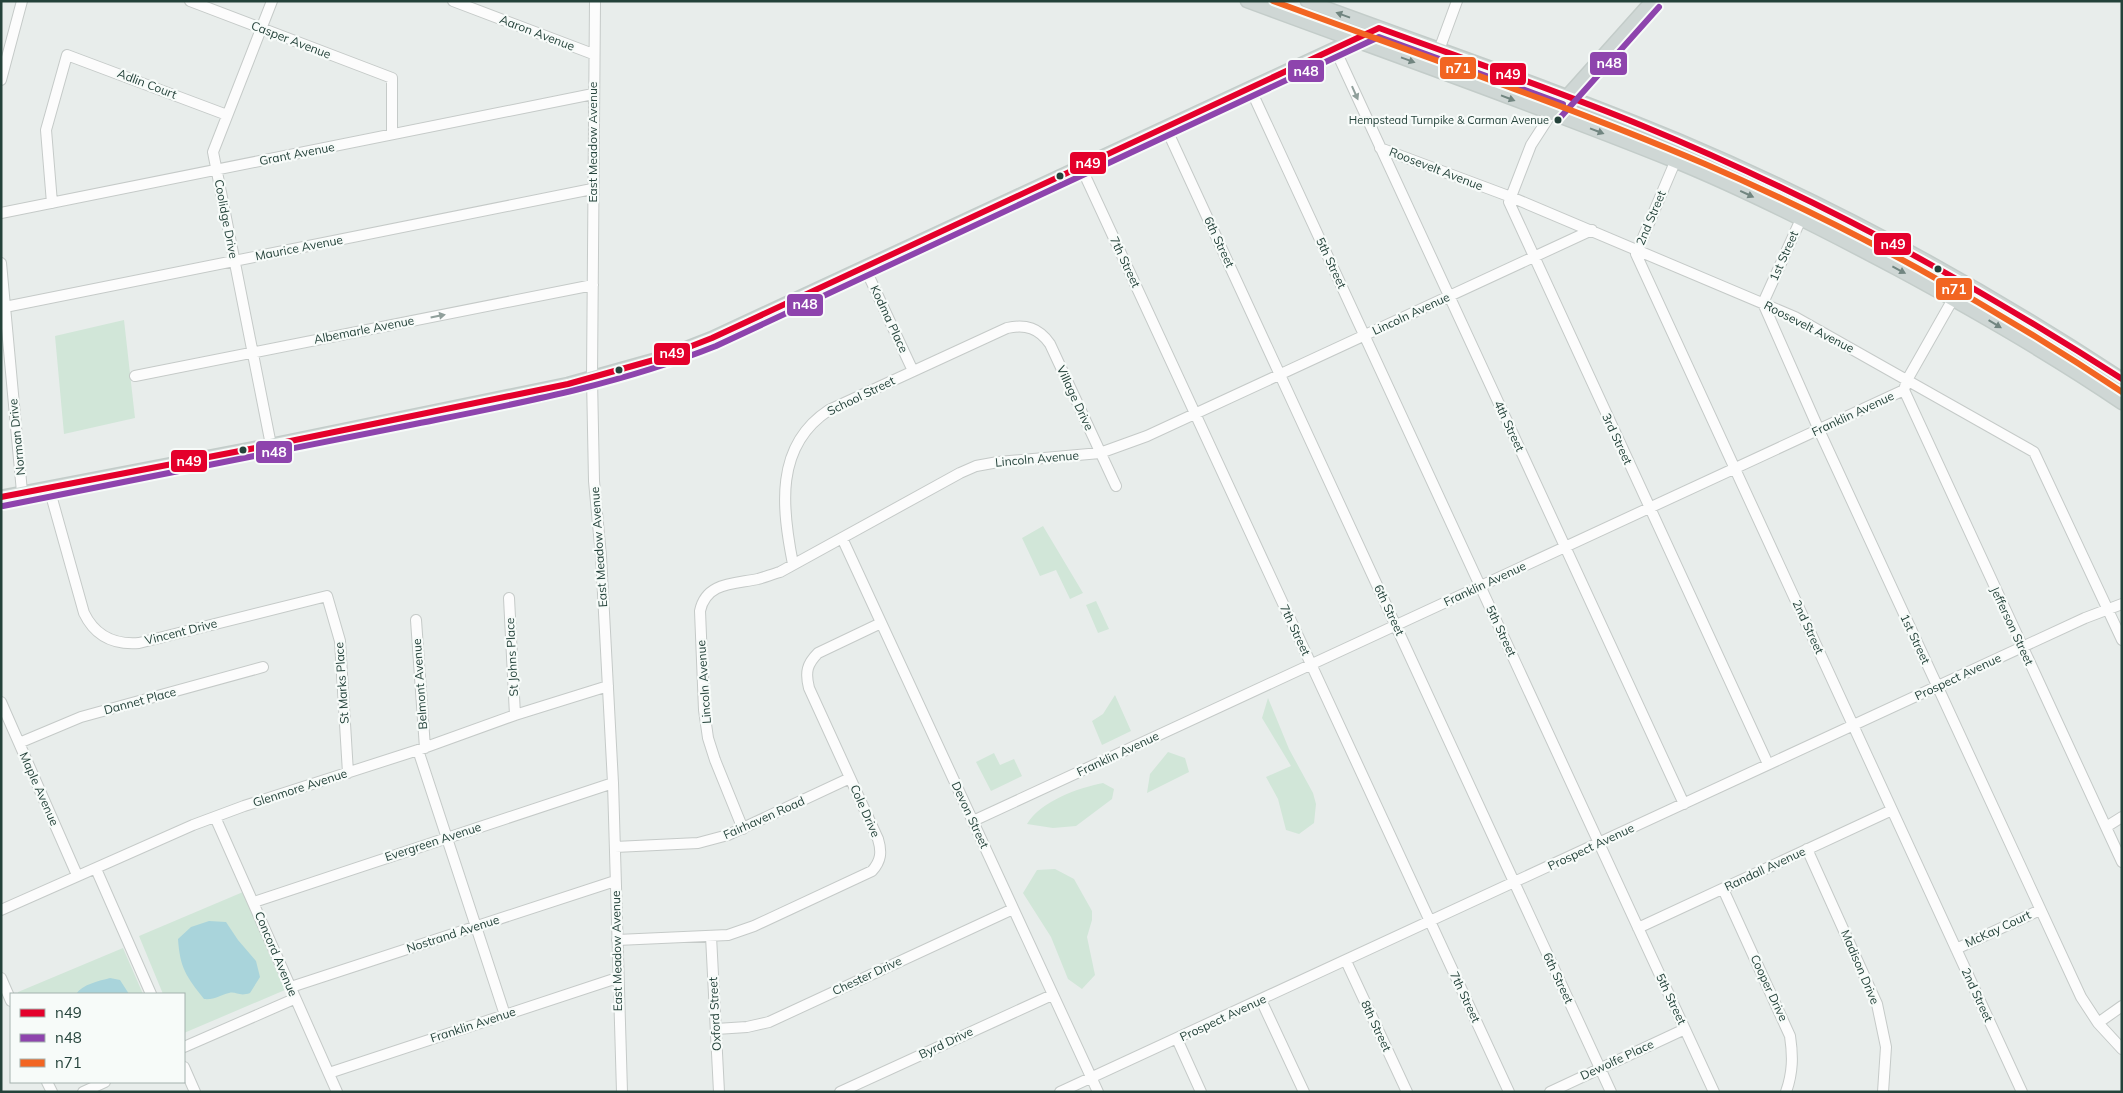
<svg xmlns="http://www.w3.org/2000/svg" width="2123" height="1093" viewBox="0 0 2123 1093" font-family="Mulish,sans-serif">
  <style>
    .green { fill: #d1e6d8 }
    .water { fill: #a9d4db }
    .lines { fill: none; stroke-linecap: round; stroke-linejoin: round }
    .minor-casing { stroke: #c5cac8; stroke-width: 12 }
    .major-casing { stroke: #c3ccc9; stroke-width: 15 }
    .minor { stroke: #fcfcfc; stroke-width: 10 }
    .major { stroke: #cfd7d5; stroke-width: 12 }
    .bus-1-casing { stroke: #f7fbf9; stroke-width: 10 }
    .bus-2-casing { stroke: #f7fbf9; stroke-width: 10 }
    .bus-3-casing { stroke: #f7fbf9; stroke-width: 10 }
    .bus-1 { stroke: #e4002b; stroke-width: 6 }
    .bus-2 { stroke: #8e44ad; stroke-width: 6 }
    .bus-3 { stroke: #f26522; stroke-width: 6 }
    .oneway { fill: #718580 }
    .oneway2 { fill: #909f9b }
    .bus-dot { fill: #24423a; stroke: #f7fbf9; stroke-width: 2 }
    .labels { text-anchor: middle; stroke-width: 4.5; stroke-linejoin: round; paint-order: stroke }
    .bus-label { font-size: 11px; fill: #24423a; stroke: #f7fbf9; text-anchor: end }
    .street-label { font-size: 12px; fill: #24423a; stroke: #f7fbf9 }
    .line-badge { stroke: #f7fbf9; stroke-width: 2 }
    .badge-label { font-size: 14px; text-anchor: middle; font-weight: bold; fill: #fff }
  </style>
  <rect width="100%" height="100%" fill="#e8edeb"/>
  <!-- green -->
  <path class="green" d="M124,320L135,418L64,434L55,336Z
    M1043,526L1083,593L1070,599L1056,570L1040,576L1022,538Z
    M1096,601L1109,629L1098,633L1086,605Z
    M1115,695L1131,731L1102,745L1092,721L1103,714Z
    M1268,698L1289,749L1313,793L1316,804L1314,823L1299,834L1286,830L1278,799L1266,777L1291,766L1262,718Z
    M1168,752L1185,758L1189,772L1147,793L1150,774Z
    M994,753L1000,765L1014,759L1022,776L991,791L976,762Z
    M1103,783L1114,789L1112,799L1076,826L1053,828L1027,824C1041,801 1078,788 1103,783Z
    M1055,869L1074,879L1092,911V920L1087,937L1095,975L1082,989L1068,979L1051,937L1023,893L1037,870Z
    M243,892L285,990L184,1033V994H163L139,936Z
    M123,948L143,994H18V992Z"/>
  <!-- water -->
  <path class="water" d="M209,921L226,922L238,940L256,961L260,977L250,993C239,997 236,991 229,993C220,995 215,1000 204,999C186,976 180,968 178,939L191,927Z
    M110,978L120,980L129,994H76C83,984 99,981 110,978Z"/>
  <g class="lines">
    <defs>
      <path id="minor" d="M190,1L392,78V134
        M453,1L593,54
        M595,1L592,378L594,481L601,556L613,783L622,1092
        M1335,49L1684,804
        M1439,50L1457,1
        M1,80L22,1
        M1250,88L1714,1092
        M1551,114L1531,145L1509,202L1768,764
        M1166,128L1611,1092
        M1380,148L1511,197L1795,317L2034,452L2122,640
        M1675,162L1636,254L2022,1092
        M1081,167L1509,1092
        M52,203L46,130L67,55L227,115
        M1,213L593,94
        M1801,219L1763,303L1819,430L2081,997L2098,1023L2122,1049
        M1,263L22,492
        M865,268L913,371
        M5,307L592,189
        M135,376L593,285
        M1904,390L2122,862
        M2115,398L2122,388
        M271,445L213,152L272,1
        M49,488L84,613C95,636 114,645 139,643L327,596L340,641L348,773
        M842,538L1098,1092
        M793,564C782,509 774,446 829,410L1007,328C1026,324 1039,328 1050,344L1116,486
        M509,598L515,715
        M416,620L425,748
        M1,702L77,875
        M19,743L81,717L263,667
        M418,750L505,1015
        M215,817L337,1092
        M973,821L1904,390L1907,380L1953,299
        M2106,827L2122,817
        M743,829L715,760L708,738L704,710L700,611C706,582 734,584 758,579C765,577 773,574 780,572L960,473L976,466L998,462L1100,453L1147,436L1592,230
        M615,847L698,843L728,835L850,778
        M1807,849L1877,1004L1886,1047L1883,1092
        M96,869L151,994
        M1723,889L1790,1036C1793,1056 1793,1072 1786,1092
        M254,902L613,783
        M1,910L193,825L244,806L418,750L515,715L608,686
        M1638,928L1892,810
        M711,936L719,1092
        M617,940L728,935L754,926L872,871C881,861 882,852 878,839L809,688C805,672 807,664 818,653L881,623
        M1956,949L2040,910
        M1346,961L1407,1092
        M1,978L11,1001
        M291,987L615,881
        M1261,1000L1304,1092
        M2098,1023L2122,1006
        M716,1029L747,1027L769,1022L1013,909
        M1177,1039L1201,1092
        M184,1047L294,999
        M184,1067L195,1092
        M329,1073L617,978
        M47,1082L52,1092
        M83,1092L105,1082
        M840,1092L1052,995
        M1060,1092L2085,618L2122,604
        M1550,1092L1685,1029"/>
      <path id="major" d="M1247,1C1390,54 1533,104 1674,161C1750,192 1824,230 1897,269C1973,310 2050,354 2122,403
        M1307,1C1431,47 1558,90 1680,141C1834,206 1982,287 2122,379
        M1551,114L1652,1
        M1,497L271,445L568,384L661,358L712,338L1379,28"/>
    </defs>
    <!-- minor casing -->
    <use href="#minor" class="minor-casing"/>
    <!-- major casing -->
    <use href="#major" class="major-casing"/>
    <!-- minor -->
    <use href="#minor" class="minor"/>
    <!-- major -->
    <use href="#major" class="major"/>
    <defs>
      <path id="bus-1" d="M1,497L271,445L568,384L661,358L712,338L1379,28C1467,60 1556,90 1643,126C1811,195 1970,281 2122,379"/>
      <path id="bus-2" d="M1558,120L1659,7
        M3,506C138,479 274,453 410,425C515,404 615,386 716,346L1379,37L1563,104"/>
      <path id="bus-3" d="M1273,1C1417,54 1563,104 1705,164C1847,225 1993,306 2122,392"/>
    </defs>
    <!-- bus-1 casing -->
    <use href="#bus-1" class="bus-1-casing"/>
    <!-- bus-2 casing -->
    <use href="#bus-2" class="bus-2-casing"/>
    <!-- bus-3 casing -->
    <use href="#bus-3" class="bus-3-casing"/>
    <!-- bus-1 -->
    <use href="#bus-1" class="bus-1"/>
    <!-- bus-2 -->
    <use href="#bus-2" class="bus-2"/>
    <!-- bus-3 -->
    <use href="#bus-3" class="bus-3"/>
  </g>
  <!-- one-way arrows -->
  <defs><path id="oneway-solid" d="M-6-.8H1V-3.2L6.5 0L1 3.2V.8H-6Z" transform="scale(1.25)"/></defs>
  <g class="oneway">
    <use href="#oneway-solid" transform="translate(1343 15) rotate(-160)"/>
    <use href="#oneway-solid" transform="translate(1408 60) rotate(20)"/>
    <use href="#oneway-solid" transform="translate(1508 98) rotate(21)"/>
    <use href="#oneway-solid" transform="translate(1597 131) rotate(21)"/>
    <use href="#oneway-solid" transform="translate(1747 194) rotate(25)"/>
    <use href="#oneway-solid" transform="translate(1899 270) rotate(28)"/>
    <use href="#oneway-solid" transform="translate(1995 324) rotate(31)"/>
  </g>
  <g class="oneway2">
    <use href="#oneway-solid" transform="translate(1355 93) rotate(66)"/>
    <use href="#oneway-solid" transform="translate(438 316) rotate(-11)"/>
  </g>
  <!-- markers -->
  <g class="bus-dot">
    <circle cx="1558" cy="120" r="4.5"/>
    <circle cx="1060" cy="176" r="4.5"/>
    <circle cx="1938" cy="269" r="4.5"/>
    <circle cx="619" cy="370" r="4.5"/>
    <circle cx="243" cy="450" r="4.5"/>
  </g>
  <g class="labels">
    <!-- bus labels -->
    <g class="bus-label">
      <text x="1549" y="124">Hempstead Turnpike &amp; Carman Avenue</text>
    </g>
    <!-- street labels -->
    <g class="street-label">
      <text transform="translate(537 33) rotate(21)" y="4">Aaron Avenue</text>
      <text transform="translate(291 40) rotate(21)" y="4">Casper Avenue</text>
      <text transform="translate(147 84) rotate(21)" y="4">Adlin Court</text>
      <text transform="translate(593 142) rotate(-90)" y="4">East Meadow Avenue</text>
      <text transform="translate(297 154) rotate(-11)" y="4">Grant Avenue</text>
      <text transform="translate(1436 169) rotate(21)" y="4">Roosevelt Avenue</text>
      <text transform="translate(1651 218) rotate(-67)" y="4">2nd Street</text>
      <text transform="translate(226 219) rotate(79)" y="4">Coolidge Drive</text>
      <text transform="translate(1219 242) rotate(65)" y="4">6th Street</text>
      <text transform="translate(299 248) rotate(-11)" y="4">Maurice Avenue</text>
      <text transform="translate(1784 256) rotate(-66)" y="4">1st Street</text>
      <text transform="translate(1125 262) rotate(65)" y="4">7th Street</text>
      <text transform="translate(1331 263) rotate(65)" y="4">5th Street</text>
      <text transform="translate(1411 314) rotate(-25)" y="4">Lincoln Avenue</text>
      <text transform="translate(889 319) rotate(65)" y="4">Kodma Place</text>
      <text transform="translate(1809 327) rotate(27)" y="4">Roosevelt Avenue</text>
      <text transform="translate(364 330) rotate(-11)" y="4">Albemarle Avenue</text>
      <text transform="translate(861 396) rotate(-26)" y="4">School Street</text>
      <text transform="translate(1075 398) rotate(65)" y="4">Village Drive</text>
      <text transform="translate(1853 414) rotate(-25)" y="4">Franklin Avenue</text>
      <text transform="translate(1509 426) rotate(65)" y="4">4th Street</text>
      <text transform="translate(17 437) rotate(-96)" y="4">Norman Drive</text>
      <text transform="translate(1617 439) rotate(65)" y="4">3rd Street</text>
      <text transform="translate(1037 459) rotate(-5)" y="4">Lincoln Avenue</text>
      <text transform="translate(599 547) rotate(-94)" y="4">East Meadow Avenue</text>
      <text transform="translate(1485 584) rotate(-25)" y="4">Franklin Avenue</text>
      <text transform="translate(1389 610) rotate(65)" y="4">6th Street</text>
      <text transform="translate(2012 626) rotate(65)" y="4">Jefferson Street</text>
      <text transform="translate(1808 627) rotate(65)" y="4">2nd Street</text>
      <text transform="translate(1295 630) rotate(65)" y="4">7th Street</text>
      <text transform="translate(1501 631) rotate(65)" y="4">5th Street</text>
      <text transform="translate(181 632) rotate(-14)" y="4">Vincent Drive</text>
      <text transform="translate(1915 639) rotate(65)" y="4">1st Street</text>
      <text transform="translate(512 657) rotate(-93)" y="4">St Johns Place</text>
      <text transform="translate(1958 677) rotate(-25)" y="4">Prospect Avenue</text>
      <text transform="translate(704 682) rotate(-94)" y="4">Lincoln Avenue</text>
      <text transform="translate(342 683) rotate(-94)" y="4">St Marks Place</text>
      <text transform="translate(420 684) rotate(-94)" y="4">Belmont Avenue</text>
      <text transform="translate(140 701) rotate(-15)" y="4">Dannet Place</text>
      <text transform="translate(1118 754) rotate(-25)" y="4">Franklin Avenue</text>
      <text transform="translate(300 788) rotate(-18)" y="4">Glenmore Avenue</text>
      <text transform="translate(39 789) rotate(66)" y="4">Maple Avenue</text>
      <text transform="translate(865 811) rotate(66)" y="4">Cole Drive</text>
      <text transform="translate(970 815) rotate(65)" y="4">Devon Street</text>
      <text transform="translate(764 818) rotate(-24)" y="4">Fairhaven Road</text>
      <text transform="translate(433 842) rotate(-18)" y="4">Evergreen Avenue</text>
      <text transform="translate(1591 847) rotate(-25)" y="4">Prospect Avenue</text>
      <text transform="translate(1765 869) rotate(-25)" y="4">Randall Avenue</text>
      <text transform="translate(1998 929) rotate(-25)" y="4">McKay Court</text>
      <text transform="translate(453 934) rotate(-18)" y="4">Nostrand Avenue</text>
      <text transform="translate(617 951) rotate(-91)" y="4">East Meadow Avenue</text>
      <text transform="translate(276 954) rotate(67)" y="4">Concord Avenue</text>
      <text transform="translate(1860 967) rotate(67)" y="4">Madison Drive</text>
      <text transform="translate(867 976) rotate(-25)" y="4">Chester Drive</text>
      <text transform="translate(1558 978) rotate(65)" y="4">6th Street</text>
      <text transform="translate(1769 988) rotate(65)" y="4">Cooper Drive</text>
      <text transform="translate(1977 995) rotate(65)" y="4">2nd Street</text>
      <text transform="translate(1465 997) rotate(65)" y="4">7th Street</text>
      <text transform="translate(1671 999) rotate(65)" y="4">5th Street</text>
      <text transform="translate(715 1014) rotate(-93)" y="4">Oxford Street</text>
      <text transform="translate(1223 1018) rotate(-25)" y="4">Prospect Avenue</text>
      <text transform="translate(473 1025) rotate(-18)" y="4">Franklin Avenue</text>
      <text transform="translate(1376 1026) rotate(65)" y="4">8th Street</text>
      <text transform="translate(946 1043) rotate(-25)" y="4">Byrd Drive</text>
      <text transform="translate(1617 1060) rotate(-25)" y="4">Dewolfe Place</text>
    </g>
  </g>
  <g class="line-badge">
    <rect x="1589" y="51" width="39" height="25" rx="5" fill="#8e44ad"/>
    <rect x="1439" y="56" width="38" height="24" rx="5" fill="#f26522"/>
    <rect x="1287" y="59" width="38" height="24" rx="5" fill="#8e44ad"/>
    <rect x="1489" y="62" width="38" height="24" rx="5" fill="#e4002b"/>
    <rect x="1069" y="151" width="38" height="24" rx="5" fill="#e4002b"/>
    <rect x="1873" y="232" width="39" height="24" rx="5" fill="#e4002b"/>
    <rect x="1935" y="277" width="38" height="24" rx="5" fill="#f26522"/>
    <rect x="786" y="293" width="38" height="24" rx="5" fill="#8e44ad"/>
    <rect x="653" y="342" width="38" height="24" rx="5" fill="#e4002b"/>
    <rect x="255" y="440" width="38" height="24" rx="5" fill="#8e44ad"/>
    <rect x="170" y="449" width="38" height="24" rx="5" fill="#e4002b"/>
  </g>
  <g class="badge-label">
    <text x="1609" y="68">n48</text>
    <text x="1458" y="73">n71</text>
    <text x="1306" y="76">n48</text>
    <text x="1508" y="79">n49</text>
    <text x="1088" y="168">n49</text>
    <text x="1893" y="249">n49</text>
    <text x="1954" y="294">n71</text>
    <text x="805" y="309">n48</text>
    <text x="672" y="358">n49</text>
    <text x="274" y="457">n48</text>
    <text x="189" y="466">n49</text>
  </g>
  <!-- border -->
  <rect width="2123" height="1093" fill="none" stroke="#24423a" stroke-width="5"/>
  <!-- legend -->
  <rect x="10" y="993" width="175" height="90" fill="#f7fbf9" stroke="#a3b1ad"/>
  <rect x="20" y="1009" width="25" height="8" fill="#e4002b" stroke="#a3b1ad"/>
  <text x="55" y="1018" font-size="15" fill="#24423a">n49</text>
  <rect x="20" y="1034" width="25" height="8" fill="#8e44ad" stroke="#a3b1ad"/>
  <text x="55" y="1043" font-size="15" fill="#24423a">n48</text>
  <rect x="20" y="1059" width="25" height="8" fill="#f26522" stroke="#a3b1ad"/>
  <text x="55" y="1068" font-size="15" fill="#24423a">n71</text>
</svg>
